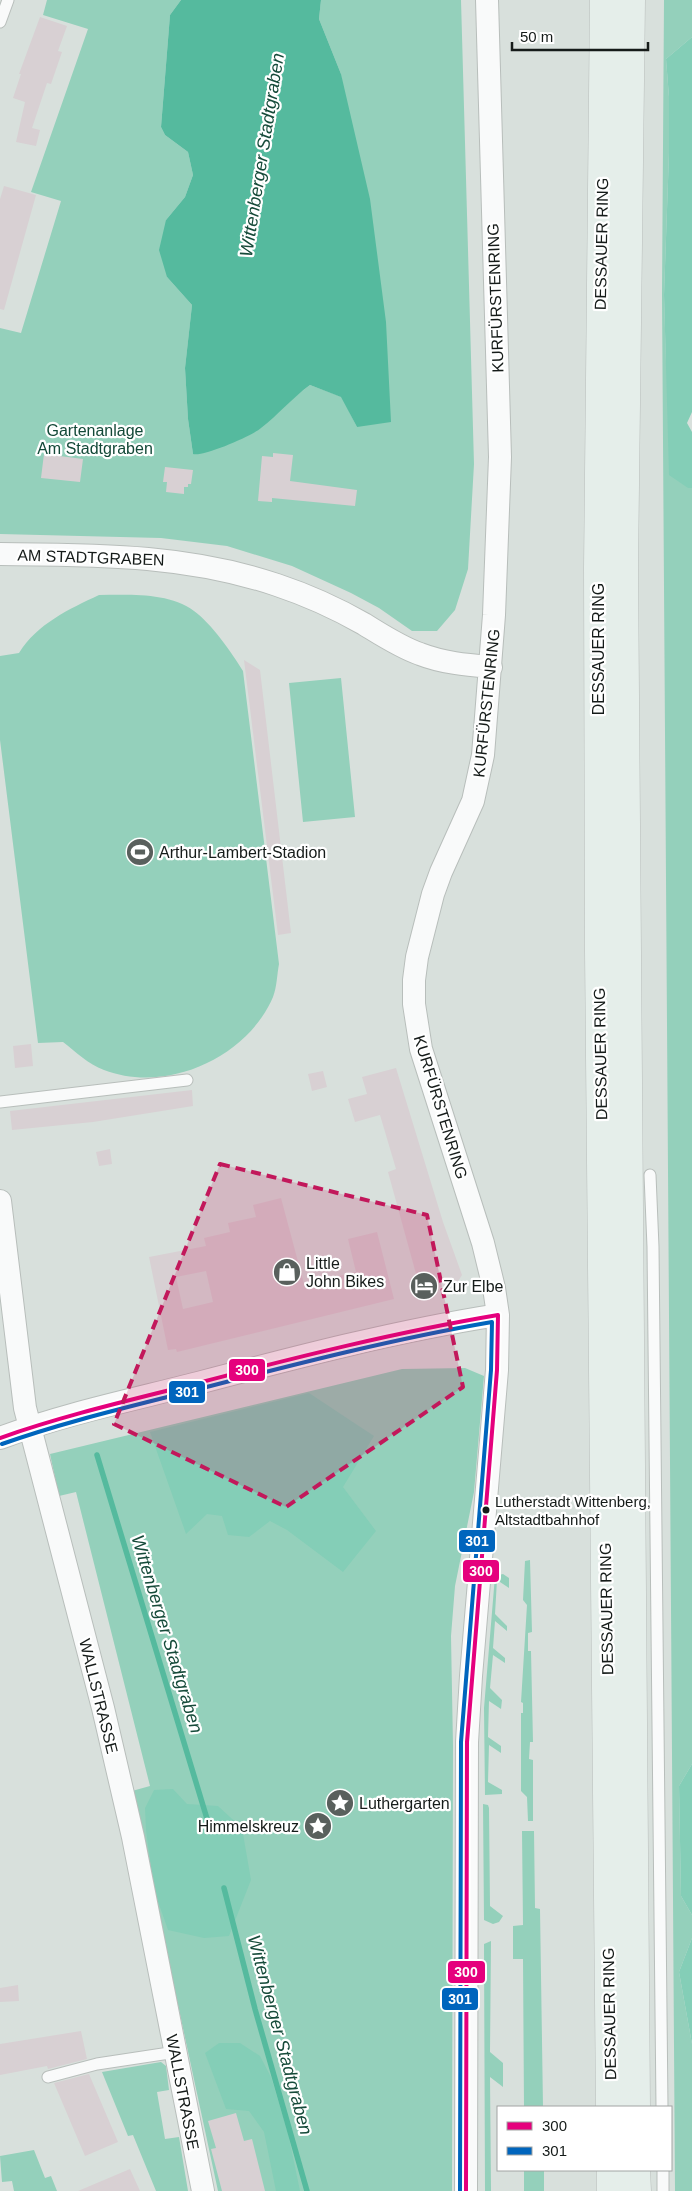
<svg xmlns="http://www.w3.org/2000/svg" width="692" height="2191" viewBox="0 0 692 2191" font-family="Arial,sans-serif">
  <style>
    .green { fill: #94d0bb }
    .forest { fill: #84ceb7 }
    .water { fill: #55ba9e }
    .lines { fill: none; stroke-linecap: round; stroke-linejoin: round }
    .stream { stroke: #55ba9e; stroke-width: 5.5 }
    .building { fill: #d8d0d3; fill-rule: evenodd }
    .lane-casing { stroke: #b8bebb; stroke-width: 13 }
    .street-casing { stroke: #b8bebb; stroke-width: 24 }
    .primary-casing { stroke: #b9bebc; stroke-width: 29 }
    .lane { stroke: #f9fafa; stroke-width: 11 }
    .street { stroke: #f9fafa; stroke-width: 22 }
    .primary { stroke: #e5eeea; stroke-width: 28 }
    .bus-1-casing { stroke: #fff; stroke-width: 8 }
    .bus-2-casing { stroke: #fff; stroke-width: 8 }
    .bus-1 { stroke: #e5007d; stroke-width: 4 }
    .bus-2 { stroke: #0065bd; stroke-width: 4 }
    .marked { fill: #c2185b; fill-opacity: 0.2; stroke: #c2185b; stroke-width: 4; stroke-dasharray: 10 6; stroke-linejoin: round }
    .bus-dot { fill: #151b19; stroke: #fff; stroke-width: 2 }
    .labels { text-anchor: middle; stroke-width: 4.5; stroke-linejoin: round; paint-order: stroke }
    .bus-label { font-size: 15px; fill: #151b19; stroke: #fff; text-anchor: start }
    .street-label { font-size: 16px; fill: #151b19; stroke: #fff }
    .park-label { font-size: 16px; fill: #124837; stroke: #fff }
    .poi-label { font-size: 16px; fill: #151b19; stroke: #fff; text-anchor: start }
    .water-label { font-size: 18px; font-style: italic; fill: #164b3a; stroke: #fff }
    .line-badge { stroke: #fff; stroke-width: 2 }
    .badge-label { font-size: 14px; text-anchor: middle; font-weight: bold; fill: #fff }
  </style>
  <rect width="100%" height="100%" fill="#d8e0dc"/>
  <!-- green -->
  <path class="green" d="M47,0H181L170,15L161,127L165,135L188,152L193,175L185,197L166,220L167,277L192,305L185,368L188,419L193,454L288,402L310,385L342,397L357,427L341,74L319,19L321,0H461L474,464L468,569L455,610L437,631H412L379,608L351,593L292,566L227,546L161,538L0,534V328L21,333L61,201L31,192L88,29L43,15Z
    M664,0H692V37L666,59L669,97V153L664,295L666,362L688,488H692V1764L679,1786L681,1896L692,1915V1938L679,1972L692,2044V2191H675L662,295Z
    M99,595C129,595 168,592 194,611C211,623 232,653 243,671L279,964C277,974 277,987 273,997C247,1058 166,1094 104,1070C88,1064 76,1052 63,1042L38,1043L0,740V656L19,653C37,624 69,609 99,595Z
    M341,678L355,817L303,822L289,683Z
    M465,1368L484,1376L474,1492L455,1586L451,1636L453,1746L452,2191H218L132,1791L150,1786L76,1492L59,1496L50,1454L402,1369Z
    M530,1560L532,1632L528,1633V1651H531L533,1742H530L529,1759L533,1760V1821H528L527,1797L521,1791V1713H523V1703L521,1702L527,1605L523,1600L525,1561Z
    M503,1574L509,1578V1588L497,1580L495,1614L507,1626V1631L495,1621L493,1648L505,1658V1663L493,1655L490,1688L502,1700L501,1709L489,1701L488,1737L501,1746V1753L489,1745L488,1782L502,1790V1794L485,1795L484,1708L495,1576Z
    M483,1804L488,1805L489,1808L490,1906L503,1916L499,1922L493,1924L484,1920Z
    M522,1831H534L535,1908L540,1909L543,2107H524L523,1959H513V1926L523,1925Z
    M491,1941L490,2052L503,2063V2087L490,2077L491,2191H485L484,1944Z
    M161,2062L166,2066L169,2090L157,2092L165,2139L179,2137L188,2191H156L133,2135L128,2136L102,2072Z
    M34,2150L45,2178L51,2176L57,2191H14L12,2181L2,2182L0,2156Z
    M524,2170H544V2191H524Z"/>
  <!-- forest -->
  <path class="forest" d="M692,37V412L687,423L692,432V488H688L669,475L664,295L669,153V97L666,59Z
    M309,1393L374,1436L343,1487L376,1531L343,1572L287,1530L270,1521L249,1537L228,1535L222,1516L207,1514L186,1534L150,1432Z
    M692,1764V1915L681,1896L679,1786Z
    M173,1789L187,1804L218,1806L242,1828L251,1880L229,1936L204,1938L168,1930L154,1890L146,1830L145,1808L154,1790Z
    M692,1938V2044L679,1972Z
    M219,2043H240L260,2056L271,2077L288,2133L300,2191H276L264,2132L249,2111L226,2109L205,2053Z"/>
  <!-- water -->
  <path class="water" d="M181,0H321L319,19L341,74L370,199L386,322L391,422L357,427L341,397L310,385C292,398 278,415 261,428C252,436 203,457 193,454L188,419L185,368L192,305L167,277L159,250L166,220L185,197L193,175L188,152L165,135L161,127L170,15Z"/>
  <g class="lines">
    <!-- stream -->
    <path class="stream" d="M97,1455L208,1822
      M224,1888L255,2009L307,2191"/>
  </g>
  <!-- building -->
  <path class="building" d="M40,17L67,26L58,51L62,52L51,84L47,83L32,128L40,130L36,146L16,142L25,102L13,98L21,74H19Z
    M4,186L36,195L4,310L0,309V199Z
    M273,453L293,455L290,481L357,490L355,506L272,498V502L258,501L262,456L273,457Z
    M44,454L83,459L80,482L41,478Z
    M165,467L193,470L191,484H188V487H184V494L166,492L167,482H163Z
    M244,660L260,670L291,933L278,935Z
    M31,1044L33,1066L15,1068L13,1046Z
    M396,1068L443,1222L462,1275L457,1283L421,1292L388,1172L396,1169L380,1115L355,1122L348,1099L367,1094L362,1077Z
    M323,1071L327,1087L312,1091L308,1074Z
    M192,1090L193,1106L93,1122L12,1130L10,1111Z
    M110,1149L112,1164L99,1166L96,1152Z
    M281,1198L304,1284L356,1272L348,1239L377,1232L394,1299L177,1352L176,1349L168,1350L149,1257L206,1246L204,1238L230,1232L228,1223L256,1217L253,1205ZM206,1271L213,1302L183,1309L176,1277Z
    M18,1985L19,2001L0,2002V1988Z
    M81,2031L87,2059L48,2069L47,2066L0,2075V2044Z
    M89,2074L118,2142L85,2156L54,2083Z
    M236,2113L244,2141L252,2139L265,2191H222L211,2149L216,2148L208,2121Z
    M130,2169L140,2191H78Z"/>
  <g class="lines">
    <defs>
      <path id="lane" d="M0,22L8,0
        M0,1102L187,1080
        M650,1175L653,1247L662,2107
        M48,2077L97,2064L176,2052
        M663,2170V2191"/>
      <path id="street" d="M0,554C95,555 186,554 277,585C307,595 336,608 364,624C382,635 400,647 420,654C443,663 468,665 491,667
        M0,1201L25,1408L103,1708L133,1837L203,2191
        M0,1438C64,1414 132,1400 198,1383C297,1357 396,1331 498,1315
        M466,2191L467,1742L471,1676L497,1370L498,1315L494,1288L483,1243L421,1049L414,1004V980L417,957L433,894L441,872L473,801L483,755L494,615L500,457L487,0"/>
      <path id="primary" d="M604,0L598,568L599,952L610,2107
        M631,0L624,567L636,2107
        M611,2170V2191
        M636,2170L637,2191"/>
    </defs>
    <!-- lane casing -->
    <use href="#lane" class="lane-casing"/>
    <!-- street casing -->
    <use href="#street" class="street-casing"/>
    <!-- primary casing -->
    <use href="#primary" class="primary-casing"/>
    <!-- lane -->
    <use href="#lane" class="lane"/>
    <!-- street -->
    <use href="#street" class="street"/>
    <!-- primary -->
    <use href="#primary" class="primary"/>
    <defs>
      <path id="bus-1" d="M0,1438C65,1415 131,1400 198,1383C297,1357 397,1332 498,1315
        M466,2191L467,1742L497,1370L498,1315"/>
      <path id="bus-2" d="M2,1444C67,1421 133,1406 199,1389C296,1364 393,1339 492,1322L491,1370L461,1742L460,2191"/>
    </defs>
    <!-- bus-1 casing -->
    <use href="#bus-1" class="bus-1-casing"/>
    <!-- bus-2 casing -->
    <use href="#bus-2" class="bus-2-casing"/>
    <!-- bus-1 -->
    <use href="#bus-1" class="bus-1"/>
    <!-- bus-2 -->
    <use href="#bus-2" class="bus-2"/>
  </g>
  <!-- marked area -->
  <path class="marked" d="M220,1164L427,1215L463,1387L286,1507L114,1424Z"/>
  <!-- icons -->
  <defs>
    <symbol id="stadium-disc" viewBox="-11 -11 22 22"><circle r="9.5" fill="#59605d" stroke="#fff"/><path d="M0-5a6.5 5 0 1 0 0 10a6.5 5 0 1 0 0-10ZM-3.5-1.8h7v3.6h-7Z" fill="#fff"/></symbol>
    <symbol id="shop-disc" viewBox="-11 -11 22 22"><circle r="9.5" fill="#59605d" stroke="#fff"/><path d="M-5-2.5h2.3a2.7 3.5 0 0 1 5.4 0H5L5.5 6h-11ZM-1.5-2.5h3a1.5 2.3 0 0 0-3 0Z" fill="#fff"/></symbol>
    <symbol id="hotel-disc" viewBox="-11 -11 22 22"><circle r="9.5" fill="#59605d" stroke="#fff"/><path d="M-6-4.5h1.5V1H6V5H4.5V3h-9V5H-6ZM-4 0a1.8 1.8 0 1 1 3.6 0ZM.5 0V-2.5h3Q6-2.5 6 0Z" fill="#fff"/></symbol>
    <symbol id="sight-disc" viewBox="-11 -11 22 22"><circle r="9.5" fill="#59605d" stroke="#fff"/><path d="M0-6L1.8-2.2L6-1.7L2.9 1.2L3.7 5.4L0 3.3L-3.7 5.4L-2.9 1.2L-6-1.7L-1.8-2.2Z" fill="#fff"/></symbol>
  </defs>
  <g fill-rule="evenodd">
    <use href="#stadium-disc" x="124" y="836" width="32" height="32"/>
    <use href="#shop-disc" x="271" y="1256" width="32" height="32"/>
    <use href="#hotel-disc" x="408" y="1270" width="32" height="32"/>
    <use href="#sight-disc" x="324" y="1787" width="32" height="32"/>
    <use href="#sight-disc" x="302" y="1810" width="32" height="32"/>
  </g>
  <!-- markers -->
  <circle class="bus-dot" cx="486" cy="1510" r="4.5"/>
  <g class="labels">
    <!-- bus labels -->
    <g class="bus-label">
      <text x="495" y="1507">Lutherstadt Wittenberg,<tspan x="495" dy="18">Altstadtbahnhof</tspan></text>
    </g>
    <!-- street labels -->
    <g class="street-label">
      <text transform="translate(601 244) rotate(-89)" y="6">DESSAUER RING</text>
      <text transform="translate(495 298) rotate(-92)" y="6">KURFÜRSTENRING</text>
      <text transform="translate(91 557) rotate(2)" y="6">AM STADTGRABEN</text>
      <text transform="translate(598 649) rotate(-90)" y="6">DESSAUER RING</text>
      <text transform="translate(486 703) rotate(-84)" y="6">KURFÜRSTENRING</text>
      <text transform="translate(600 1054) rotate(-91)" y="6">DESSAUER RING</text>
      <text transform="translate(441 1107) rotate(73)" y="6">KURFÜRSTENRING</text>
      <text transform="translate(606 1609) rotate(-91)" y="6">DESSAUER RING</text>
      <text transform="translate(99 1696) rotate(76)" y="6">WALLSTRASSE</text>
      <text transform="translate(609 2014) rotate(-91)" y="6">DESSAUER RING</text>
      <text transform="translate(183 2092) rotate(79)" y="6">WALLSTRASSE</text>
    </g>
    <!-- park labels -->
    <g class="park-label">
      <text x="95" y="436">Gartenanlage<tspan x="95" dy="18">Am Stadtgraben</tspan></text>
    </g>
    <!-- poi labels -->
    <g class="poi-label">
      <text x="159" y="858">Arthur-Lambert-Stadion</text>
      <text x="306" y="1269">Little<tspan x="306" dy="18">John Bikes</tspan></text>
      <text x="443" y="1292">Zur Elbe</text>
      <text x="359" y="1809">Luthergarten</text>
      <text x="299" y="1832" text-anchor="end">Himmelskreuz</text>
    </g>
    <!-- water labels -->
    <g class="water-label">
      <text transform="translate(262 155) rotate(-81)" y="6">Wittenberger Stadtgraben</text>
      <text transform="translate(167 1634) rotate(73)" y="6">Wittenberger Stadtgraben</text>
      <text transform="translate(280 2035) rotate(75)" y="6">Wittenberger Stadtgraben</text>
    </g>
  </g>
  <g class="line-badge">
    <rect x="228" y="1358" width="38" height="24" rx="5" fill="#e5007d"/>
    <rect x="168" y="1380" width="38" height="24" rx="5" fill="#0065bd"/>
    <rect x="458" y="1529" width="38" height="24" rx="5" fill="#0065bd"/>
    <rect x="462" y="1559" width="38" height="24" rx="5" fill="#e5007d"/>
    <rect x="447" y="1960" width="39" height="24" rx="5" fill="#e5007d"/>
    <rect x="441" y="1987" width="38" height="24" rx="5" fill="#0065bd"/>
  </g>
  <g class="badge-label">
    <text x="247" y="1375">300</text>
    <text x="187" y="1397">301</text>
    <text x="477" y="1546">301</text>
    <text x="481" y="1576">300</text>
    <text x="466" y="1977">300</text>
    <text x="460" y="2004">301</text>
  </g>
  <!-- legend -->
  <rect x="497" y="2106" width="175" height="65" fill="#ffffff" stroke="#a1a4a3"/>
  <rect x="507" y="2122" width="25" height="8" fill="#e5007d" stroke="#a1a4a3"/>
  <text x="542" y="2131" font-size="15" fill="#151b19">300</text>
  <rect x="507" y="2147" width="25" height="8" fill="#0065bd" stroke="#a1a4a3"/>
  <text x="542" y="2156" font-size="15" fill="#151b19">301</text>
  <!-- scale -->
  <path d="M512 42v8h136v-8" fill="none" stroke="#151b19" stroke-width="2.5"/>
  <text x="520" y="42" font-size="15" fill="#151b19" stroke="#ffffff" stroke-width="4" paint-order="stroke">50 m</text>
</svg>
